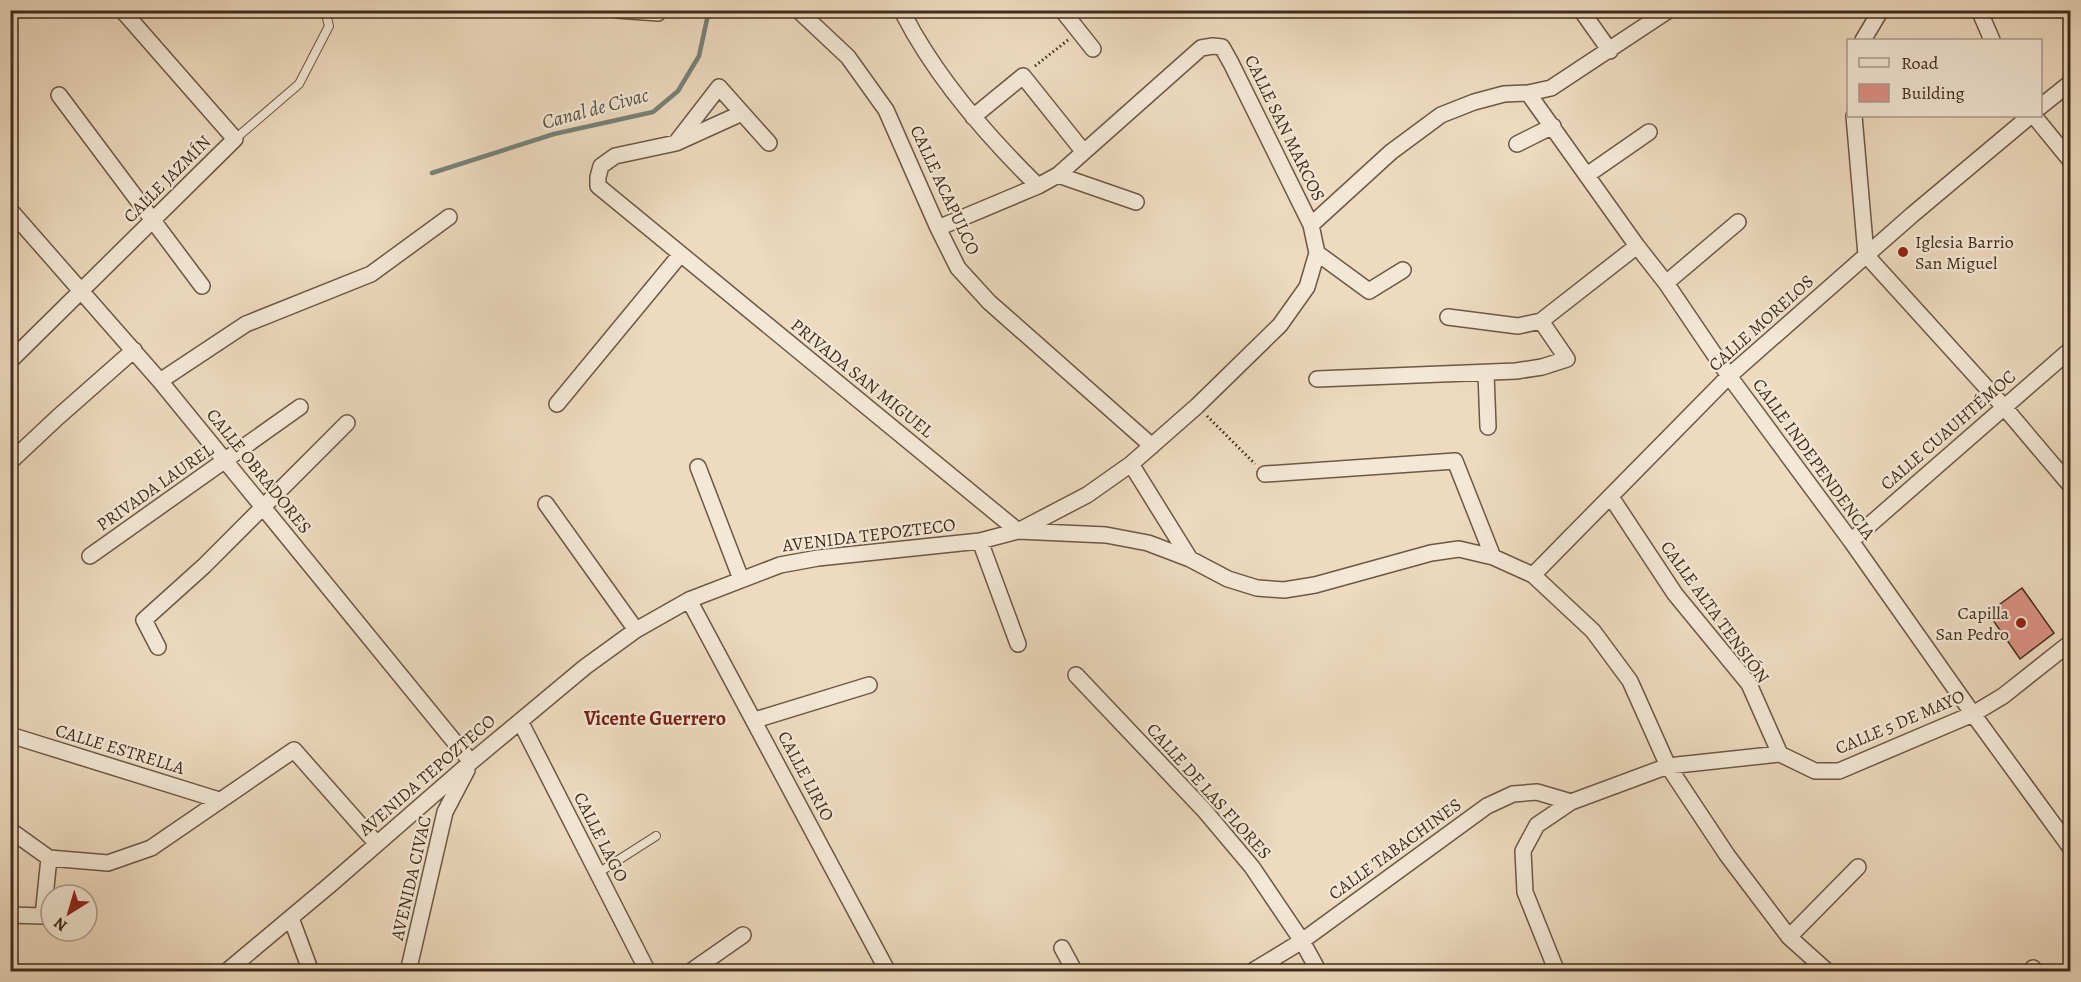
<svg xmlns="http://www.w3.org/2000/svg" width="2081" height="982" viewBox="0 0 2081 982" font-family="Alegreya,serif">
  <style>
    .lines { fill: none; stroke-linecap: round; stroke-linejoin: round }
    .stream { stroke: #768177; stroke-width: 4.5 }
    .building { fill: #dc9184; stroke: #412c1b; stroke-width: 1.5 }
    .service-casing { stroke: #6c5844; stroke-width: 10 }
    .minor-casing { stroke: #6c5844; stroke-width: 18 }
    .path { stroke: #412c1b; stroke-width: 3; stroke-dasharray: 1.5 3; stroke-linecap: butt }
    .service { stroke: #f3e7d5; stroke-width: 8 }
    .minor { stroke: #f3e7d5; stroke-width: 15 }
    .poi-dot { fill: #8f2418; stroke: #f3e7d5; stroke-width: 2 }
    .labels { text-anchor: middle; stroke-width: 4.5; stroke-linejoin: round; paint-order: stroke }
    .street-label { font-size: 18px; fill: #412c1b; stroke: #f3e7d5 }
    .poi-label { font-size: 18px; fill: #412c1b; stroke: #f3e7d5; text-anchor: start }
    .water-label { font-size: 20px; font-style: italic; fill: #575042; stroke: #f3e7d5 }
    .neighbourhood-label { font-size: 20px; font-weight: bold; fill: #7a1f14; stroke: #f3e7d5 }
  </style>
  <rect width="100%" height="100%" fill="#eddabf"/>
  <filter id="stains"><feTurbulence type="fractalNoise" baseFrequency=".00333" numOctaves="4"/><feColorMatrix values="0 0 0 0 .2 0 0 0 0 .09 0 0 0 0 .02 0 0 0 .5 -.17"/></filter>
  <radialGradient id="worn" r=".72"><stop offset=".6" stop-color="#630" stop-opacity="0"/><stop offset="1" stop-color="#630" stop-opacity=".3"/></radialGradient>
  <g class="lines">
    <!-- stream -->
    <path class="stream" d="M432,173L554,134L653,112L678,91L699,56L709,10"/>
  </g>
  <!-- building -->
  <path class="building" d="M2022,588L2054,633L2020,659L1988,613Z"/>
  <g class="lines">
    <defs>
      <path id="service" d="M235,139L299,84L329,26L325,10
        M598,873L656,836"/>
      <path id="minor" d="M617,10L658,13L659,10
        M798,10L848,57L886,110L938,228L958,268L989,302L1152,446
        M908,10L904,15C937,79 987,136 1038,186
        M1062,10L1093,49
        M1581,10L1610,51
        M1979,10L1992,40
        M1863,40L1881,10
        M1528,93L1637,246L1666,283L1729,376L1851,541L1973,714L2070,847
        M59,95L202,286
        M2040,107L2070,83
        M742,113L676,143L615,156L601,166L598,177V186L1018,531L1087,495L1131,464L1197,406L1280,325L1307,287L1317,253L1311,225L1231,63L1222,47L1213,46L1201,48L1058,175L1038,186L938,228
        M1854,116L1866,255L2004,407L2070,485
        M2034,116L2070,160
        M973,117L1023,76L1083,151
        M678,140L719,87L769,143
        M1517,144L1553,126
        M1058,175L1136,202
        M1587,175L1649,132
        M10,210L160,381L471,762
        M1311,225L1391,152L1441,115L1474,102L1504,94L1528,93L1551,88L1669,10
        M1317,253L1369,291L1403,270
        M1666,283L1738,222
        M1448,317L1518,326L1541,321L1637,246
        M10,361L235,139L122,10
        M1486,373L1488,427
        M1317,379L1516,371L1542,367L1567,359L1541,321
        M160,381L246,324L371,274L449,217
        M557,404L680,255
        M10,462L58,417L134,350
        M1131,464L1190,559
        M698,467L741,579
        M1265,474L1455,461L1493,557
        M1611,497L1675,594L1749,684L1780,754
        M546,504L636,630
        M980,541L1018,644
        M1851,541L2070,350
        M90,556L300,407
        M1533,575L1729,376L1912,215L2030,116
        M689,600L888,972
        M158,647L144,620L204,566L347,423
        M1076,675L1204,810L1252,867L1302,941L1319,972
        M755,720L869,685
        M520,721L648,972
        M10,735L219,800
        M10,830L49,858
        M49,858L108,863L151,848L294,750L377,844
        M10,915L43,916L49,858
        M291,918L311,972
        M1789,937L1858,867
        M1062,948L1075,972
        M2033,968L2036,972
        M226,972L331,884L471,762L585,667L636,630L689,600L780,565L818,558L980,541L1018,531L1106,535L1148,543L1190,559L1228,579L1257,588L1284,590L1315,585L1431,553L1459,549L1493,557L1533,575L1593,631L1630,681L1668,766L1727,855L1789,937L1828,972
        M408,972L445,812L467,770
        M690,972L743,935
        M1251,972L1302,941L1487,806L1513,794L1537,792L1571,802
        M1557,972L1525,892L1523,851L1537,825L1571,802L1668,766L1780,754L1815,771H1839L1973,714L2003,696L2070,643"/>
    </defs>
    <!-- service casing -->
    <use href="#service" class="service-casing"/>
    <!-- minor casing -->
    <use href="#minor" class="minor-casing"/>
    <!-- path -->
    <path class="path" d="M1035,66L1068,40
      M1207,416L1255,464"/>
    <!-- service -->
    <use href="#service" class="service"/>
    <!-- minor -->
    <use href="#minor" class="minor"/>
  </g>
  <!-- markers -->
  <g class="poi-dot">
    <circle cx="1903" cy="252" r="6"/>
    <circle cx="2021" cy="623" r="6"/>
  </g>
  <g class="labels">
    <!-- street labels -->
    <g class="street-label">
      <text transform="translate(1285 128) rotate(64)" y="6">CALLE SAN MARCOS</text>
      <text transform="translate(167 179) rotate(-45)" y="6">CALLE JAZMÍN</text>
      <text transform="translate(945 190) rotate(65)" y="6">CALLE ACAPULCO</text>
      <text transform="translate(1761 323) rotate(-42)" y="6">CALLE MORELOS</text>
      <text transform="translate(862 378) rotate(39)" y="6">PRIVADA SAN MIGUEL</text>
      <text transform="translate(1948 430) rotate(-41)" y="6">CALLE CUAUHTÉMOC</text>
      <text transform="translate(1814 459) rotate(54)" y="6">CALLE INDEPENDENCIA</text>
      <text transform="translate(259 471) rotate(51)" y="6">CALLE OBRADORES</text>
      <text transform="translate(155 487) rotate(-35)" y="6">PRIVADA LAUREL</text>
      <text transform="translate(869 535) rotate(-7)" y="6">AVENIDA TEPOZTECO</text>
      <text transform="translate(1715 612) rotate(54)" y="6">CALLE ALTA TENSIÓN</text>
      <text transform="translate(1900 722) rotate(-23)" y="6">CALLE 5 DE MAYO</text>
      <text transform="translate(120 749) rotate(17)" y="6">CALLE ESTRELLA</text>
      <text transform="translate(427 775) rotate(-41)" y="6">AVENIDA TEPOZTECO</text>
      <text transform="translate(806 776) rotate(62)" y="6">CALLE LIRIO</text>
      <text transform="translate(1209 791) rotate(48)" y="6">CALLE DE LAS FLORES</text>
      <text transform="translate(601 837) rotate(63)" y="6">CALLE LAGO</text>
      <text transform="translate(1395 849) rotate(-36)" y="6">CALLE TABACHINES</text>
      <text transform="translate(411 878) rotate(-77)" y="6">AVENIDA CIVAC</text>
    </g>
    <!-- poi labels -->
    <g class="poi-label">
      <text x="1915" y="248">Iglesia Barrio<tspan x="1915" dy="21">San Miguel</tspan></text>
      <text x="2009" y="619" text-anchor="end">Capilla<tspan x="2009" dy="21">San Pedro</tspan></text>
    </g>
    <!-- water labels -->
    <g class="water-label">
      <text transform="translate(595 108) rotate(-15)" y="7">Canal de Civac</text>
    </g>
    <!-- neighbourhood labels -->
    <g class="neighbourhood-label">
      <text x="655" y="725">Vicente Guerrero</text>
    </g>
  </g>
  <!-- margin -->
  <rect width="2081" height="982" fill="none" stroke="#eddabf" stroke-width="36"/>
  <rect x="12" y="12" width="2057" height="958" fill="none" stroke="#412c1b" stroke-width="3"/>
  <rect x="18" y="18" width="2045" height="946" fill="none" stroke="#412c1b" stroke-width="1.5"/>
  <!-- legend -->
  <rect x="1847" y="39" width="195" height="78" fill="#f3e7d5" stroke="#ac9c8b" stroke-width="1.5"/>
  <rect x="1859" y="58" width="30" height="9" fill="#f3e7d5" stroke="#ac9c8b" stroke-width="1.5"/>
  <text x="1901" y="69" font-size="18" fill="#412c1b">Road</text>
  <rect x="1859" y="84" width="30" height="18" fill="#dc9184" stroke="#ac9c8b" stroke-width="1.5"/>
  <text x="1901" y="99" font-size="18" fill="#412c1b">Building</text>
  <!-- north arrow -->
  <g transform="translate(69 913) rotate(217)"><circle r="28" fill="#f3e7d5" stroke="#ac9c8b" stroke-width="1.5"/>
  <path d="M0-4.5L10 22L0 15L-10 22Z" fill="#8f2418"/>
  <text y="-9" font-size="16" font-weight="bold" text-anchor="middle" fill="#412c1b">N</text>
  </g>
  <rect width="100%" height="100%" filter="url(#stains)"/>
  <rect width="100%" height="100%" fill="url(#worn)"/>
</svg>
